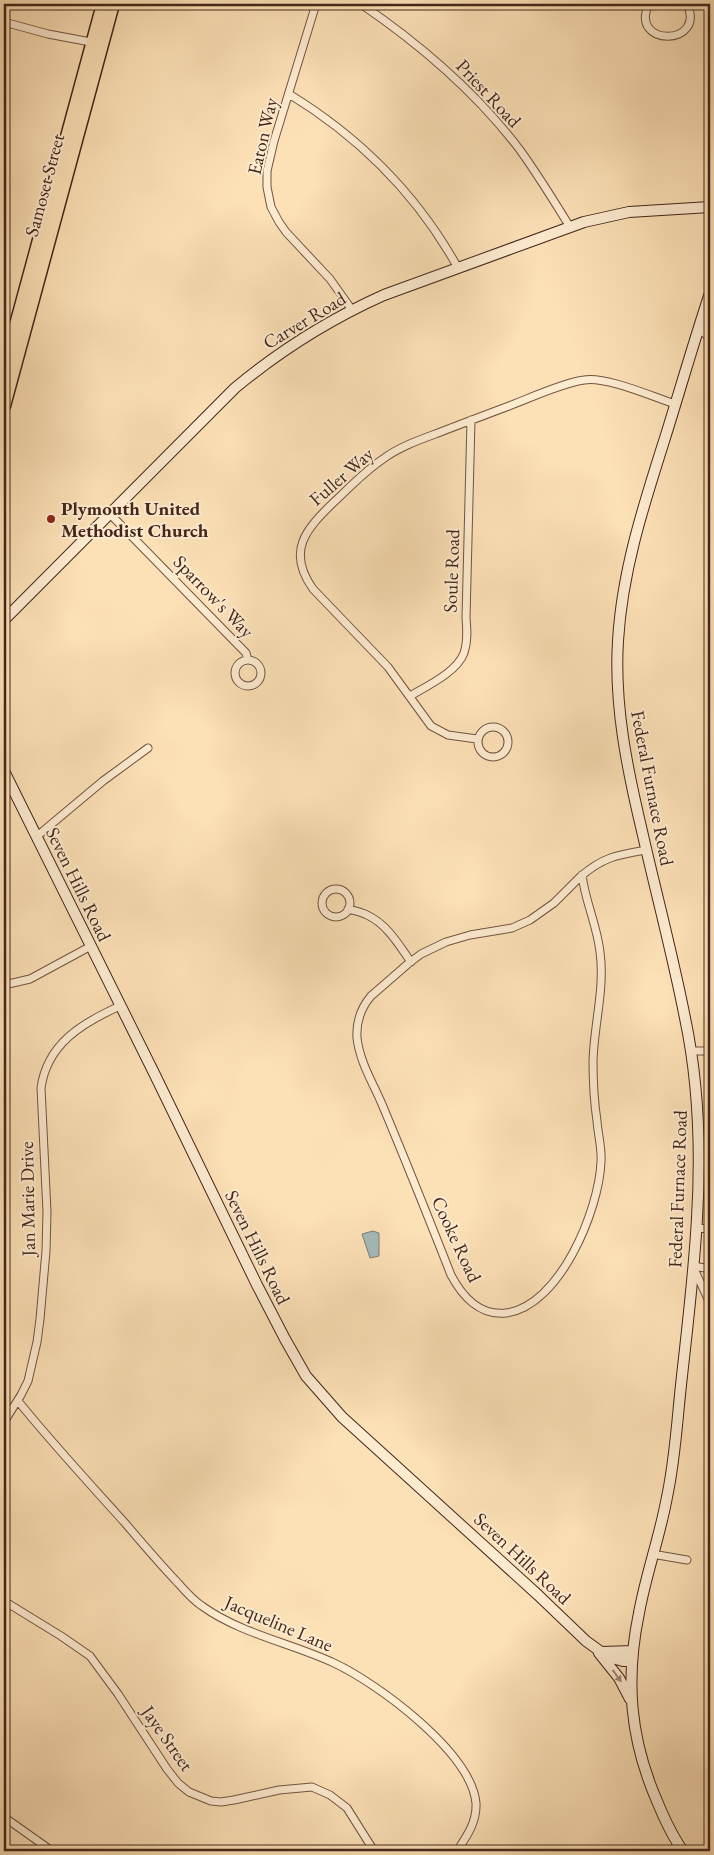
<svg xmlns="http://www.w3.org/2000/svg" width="714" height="1855" viewBox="0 0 714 1855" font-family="'EB Garamond',serif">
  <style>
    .water { fill: #a3bab8; stroke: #7d7f79 }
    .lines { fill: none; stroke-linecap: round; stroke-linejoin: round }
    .street-casing { stroke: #715441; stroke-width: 9 }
    .secondary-casing { stroke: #43261a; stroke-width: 12 }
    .highway-casing { stroke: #43261a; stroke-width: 15 }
    .street { stroke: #fdebd0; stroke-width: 7 }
    .secondary { stroke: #fdebd0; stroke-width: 10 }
    .highway { stroke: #fce0b6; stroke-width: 12 }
    .oneway { fill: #a08875 }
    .poi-dot { fill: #8f2418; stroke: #fdebd0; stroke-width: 2 }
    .labels { text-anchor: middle; stroke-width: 4; stroke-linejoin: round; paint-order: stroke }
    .street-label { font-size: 19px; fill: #43261a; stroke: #fdebd0 }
    .poi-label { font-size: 19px; font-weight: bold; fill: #43261a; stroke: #fdebd0; text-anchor: start }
  </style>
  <rect width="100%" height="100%" fill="#fce0b6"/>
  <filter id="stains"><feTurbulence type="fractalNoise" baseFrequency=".004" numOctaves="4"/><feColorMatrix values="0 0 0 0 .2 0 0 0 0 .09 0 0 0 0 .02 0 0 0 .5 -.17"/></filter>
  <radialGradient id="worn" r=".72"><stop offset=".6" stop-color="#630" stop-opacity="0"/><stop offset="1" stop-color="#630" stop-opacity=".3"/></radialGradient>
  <!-- water -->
  <path class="water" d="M373,1231L379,1233V1256L370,1258L362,1234Z"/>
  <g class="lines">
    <defs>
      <path id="street" d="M316,4L274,141L267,171V187L271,207L279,222L286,232L330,279L352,310
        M361,4C421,45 476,92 520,150C538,175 554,201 570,227
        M649,4C628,47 707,47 687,4
        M4,22L48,34L96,43
        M289,94C361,138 417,194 458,268
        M698,328L710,338
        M110,514L246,653L248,660
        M235 673a13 13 0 1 1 26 0a13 13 0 1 1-26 0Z
        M410,696C427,686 457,672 464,653C468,641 467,629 466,618L471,420
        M478 742a15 15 0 1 1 30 0a15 15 0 1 1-30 0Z
        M477,739L448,735L431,726L388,667L313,589C286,551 306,529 334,502C350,487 365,471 383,459C399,447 419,440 438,433C461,424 485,415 509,406C530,398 562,383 584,380C606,376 653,397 675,404
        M36,837L103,781L148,748
        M582,875C585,901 597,925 600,952C605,989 594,1024 593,1061C593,1080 594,1101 597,1121C598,1135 602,1148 601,1162C599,1210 560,1306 506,1313C480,1316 462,1296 451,1275C429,1219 407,1164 384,1109C375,1086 360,1064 357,1038C356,1022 360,1009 371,996L409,963L421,954L446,942L470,935L512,928L530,920L554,903L580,877C603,857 617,855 646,850
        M322 903a14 14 0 1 1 28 0a14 14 0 1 1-28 0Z
        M348,909C355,911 361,912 367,915C387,924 399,945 411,962
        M4,985L30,979L91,946
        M691,1051H710
        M696,1228L710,1229
        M693,1266L705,1268L710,1271
        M694,1269L710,1303
        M18,1401C52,1443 89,1483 125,1523C142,1543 159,1563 178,1583C185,1591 193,1600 202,1606C241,1634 291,1643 334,1663C377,1683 471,1752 476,1803C477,1822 467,1836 457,1851
        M4,1422L21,1395L28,1381L37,1342L40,1319L46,1251L47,1212L41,1088C47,1044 82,1023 120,1006
        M652,1554L687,1560
        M4,1601L61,1636L90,1656L118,1694L167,1769L178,1783L189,1792L211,1801L221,1802L234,1800L279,1790L312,1787L330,1795L347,1808L374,1851
        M4,1817L52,1851"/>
      <path id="secondary" d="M4,620L235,388C282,349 328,320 384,295L584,222L629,212L710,207
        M4,771L155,1075L257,1285L285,1339L306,1376L342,1417L538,1595L586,1641L608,1657L623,1661H632
        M602,1652L633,1651
        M599,1653L619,1678L630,1699
        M683,1851C672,1836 664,1818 657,1801C630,1739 625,1680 639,1613C646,1574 660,1536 667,1497C675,1460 677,1422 681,1385C687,1330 694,1274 697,1218C701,1151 699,1084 685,1018C673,956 656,893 642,831C627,768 614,705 618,641C622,571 644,504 665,438C680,390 694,341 710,293"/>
      <path id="highway" d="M4,369L103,4
        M4,406L113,4"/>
    </defs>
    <!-- street casing -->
    <use href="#street" class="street-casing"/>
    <!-- secondary casing -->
    <use href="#secondary" class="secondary-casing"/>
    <!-- highway casing -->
    <use href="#highway" class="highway-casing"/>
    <!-- street -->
    <use href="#street" class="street"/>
    <!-- secondary -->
    <use href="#secondary" class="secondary"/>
    <!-- highway -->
    <use href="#highway" class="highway"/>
  </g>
  <!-- one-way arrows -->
  <defs><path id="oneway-solid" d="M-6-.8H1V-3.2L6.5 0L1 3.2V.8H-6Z" transform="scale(1.25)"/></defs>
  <use class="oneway" href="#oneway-solid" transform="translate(617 1676) rotate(54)"/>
  <!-- markers -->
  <circle class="poi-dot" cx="51" cy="519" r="5"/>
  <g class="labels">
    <!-- street labels -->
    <g class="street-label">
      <text transform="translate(489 93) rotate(47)" y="7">Priest Road</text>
      <text transform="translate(262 136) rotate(-77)" y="7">Eaton Way</text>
      <text transform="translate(44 185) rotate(-75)" y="7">Samoset Street</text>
      <text transform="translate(304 320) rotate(-31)" y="7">Carver Road</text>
      <text transform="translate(341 476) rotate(-41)" y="7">Fuller Way</text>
      <text transform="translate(451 571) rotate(-88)" y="7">Soule Road</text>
      <text transform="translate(214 596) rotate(46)" y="7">Sparrow's Way</text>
      <text transform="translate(653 788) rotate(79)" y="7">Federal Furnace Road</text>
      <text transform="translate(79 884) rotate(64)" y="7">Seven Hills Road</text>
      <text transform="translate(677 1189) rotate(-88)" y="7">Federal Furnace Road</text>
      <text transform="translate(27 1199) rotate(-91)" y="7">Jan Marie Drive</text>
      <text transform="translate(457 1239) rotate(65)" y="7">Cooke Road</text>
      <text transform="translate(258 1247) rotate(64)" y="7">Seven Hills Road</text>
      <text transform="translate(523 1558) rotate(43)" y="7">Seven Hills Road</text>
      <text transform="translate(279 1623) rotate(23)" y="7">Jacqueline Lane</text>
      <text transform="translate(168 1738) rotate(55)" y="7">Jaye Street</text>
    </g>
    <!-- poi labels -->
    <g class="poi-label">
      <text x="61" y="515">Plymouth United<tspan x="61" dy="22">Methodist Church</tspan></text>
    </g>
  </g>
  <!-- margin -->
  <rect width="714" height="1855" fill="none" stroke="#fce0b6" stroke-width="20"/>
  <rect x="5" y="5" width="704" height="1845" fill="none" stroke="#43261a" stroke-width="2.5"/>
  <rect x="10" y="10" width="694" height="1835" fill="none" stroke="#43261a"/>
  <rect width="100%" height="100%" filter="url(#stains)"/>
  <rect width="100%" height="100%" fill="url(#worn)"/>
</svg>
